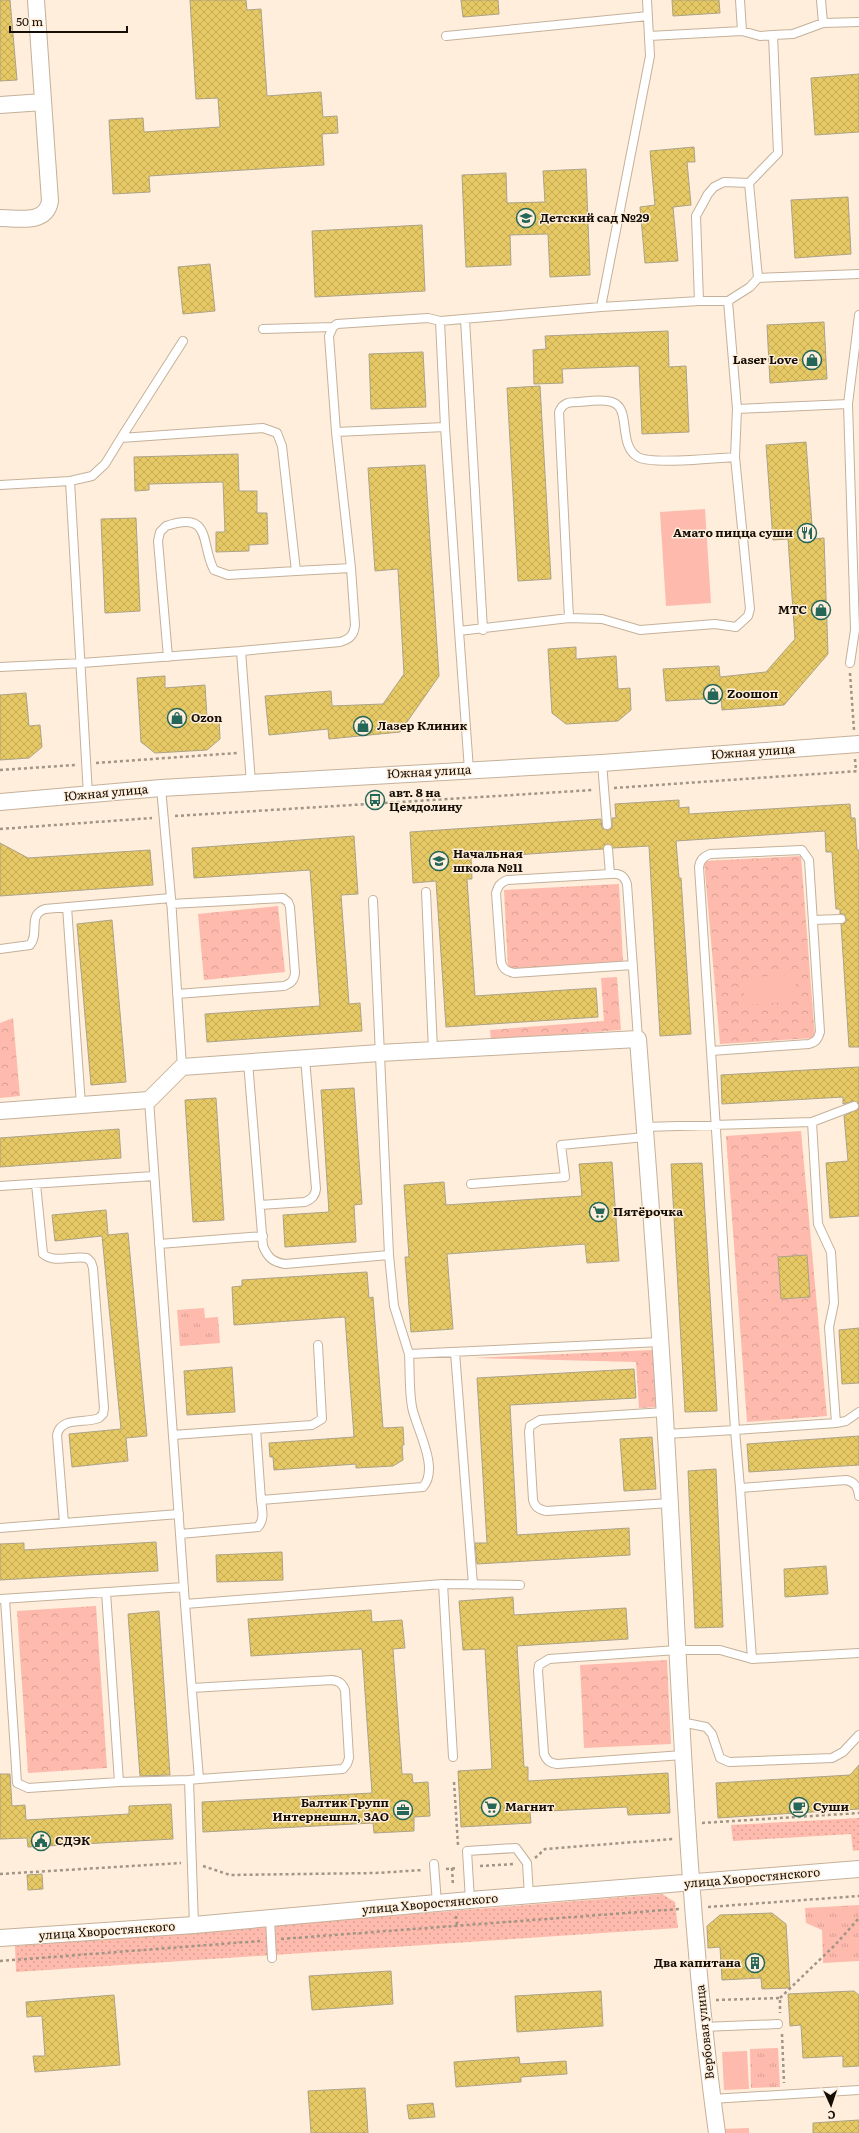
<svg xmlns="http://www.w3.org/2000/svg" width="859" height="2133" viewBox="0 0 859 2133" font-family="Literata,serif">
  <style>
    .grass { fill: url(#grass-dots) }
    .forest { fill: url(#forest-crowns) }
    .park { fill: url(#park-tufts) }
    .pitch { fill: #febaad }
    .building { fill: url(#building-cross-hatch); stroke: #aca388 }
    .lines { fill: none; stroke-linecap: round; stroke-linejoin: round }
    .lane-casing { stroke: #c5b19a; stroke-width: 10 }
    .street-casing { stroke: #c5b19a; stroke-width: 18 }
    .path { stroke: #a19586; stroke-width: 2.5; stroke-dasharray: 3 3; stroke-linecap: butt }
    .lane { stroke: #fff; stroke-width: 8 }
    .street { stroke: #fff; stroke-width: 16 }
    .labels { text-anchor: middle; stroke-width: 3; stroke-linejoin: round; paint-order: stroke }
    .poi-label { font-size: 12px; font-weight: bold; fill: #150e06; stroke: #feeedb; text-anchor: start }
    .street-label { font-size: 12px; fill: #150e06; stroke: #feeedb }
  </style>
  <defs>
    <pattern id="grass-dots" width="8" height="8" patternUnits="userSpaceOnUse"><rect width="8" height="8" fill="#febaad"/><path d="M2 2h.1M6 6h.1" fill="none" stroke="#d99f93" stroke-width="1.8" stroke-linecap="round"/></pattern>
    <pattern id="forest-crowns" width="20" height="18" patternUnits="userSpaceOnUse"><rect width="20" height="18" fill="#febaad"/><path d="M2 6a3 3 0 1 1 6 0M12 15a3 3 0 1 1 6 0" fill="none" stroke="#d99f93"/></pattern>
    <pattern id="park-tufts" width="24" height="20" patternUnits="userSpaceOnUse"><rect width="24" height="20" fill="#febaad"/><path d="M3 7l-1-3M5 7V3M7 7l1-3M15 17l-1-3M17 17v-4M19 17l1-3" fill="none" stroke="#d99f93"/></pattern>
    <pattern id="building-cross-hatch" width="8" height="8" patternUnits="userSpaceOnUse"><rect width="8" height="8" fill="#e6c864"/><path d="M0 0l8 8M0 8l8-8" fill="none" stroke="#c4ab55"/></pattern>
  </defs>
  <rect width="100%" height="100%" fill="#feeedb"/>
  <!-- grass -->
  <path class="grass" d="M859,1818V1850L853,1851L851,1834L733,1841L731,1825Z
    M662,1894L675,1902L678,1928L16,1972L15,1946Z"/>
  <!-- forest -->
  <path class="forest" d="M801,856L815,1038L720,1044L704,861Z
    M619,884L623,962L508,969L504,890Z
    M278,906L285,972L204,980L198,914Z
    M617,977L621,1030L491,1040L490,1030L604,1021L601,978Z
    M13,1018L20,1096L0,1098V1023Z
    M801,1131L827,1416L747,1422L726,1136Z
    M653,1350L657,1407L639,1408L636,1362L473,1358Z
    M96,1606L107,1768L28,1773L17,1611Z
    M667,1660L671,1744L584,1748L580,1665Z"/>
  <!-- park -->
  <path class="park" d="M204,1308L205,1318L218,1317L220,1343L180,1346L177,1310Z
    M859,1905V1961L823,1963L822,1930L806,1923L805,1908Z
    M778,2048L780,2087L751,2088L750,2049Z
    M749,2128V2133H722V2129Z"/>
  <!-- pitch -->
  <path class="pitch" d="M705,509L711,603L666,606L660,512Z
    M795,974L797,1001L745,1005L743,978Z
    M747,2051L749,2089L724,2090L722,2052Z"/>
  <!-- building -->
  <path class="building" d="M0,0H10L17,80L0,81Z
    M190,0H246L247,10L261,9L267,96L321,92L323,117L337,116L338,133L322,134L324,165L149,176L150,192L113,194L109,120L143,118L144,132L220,127L218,98L196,99Z
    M461,0H498L499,14L463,17Z
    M672,0H719L720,13L673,16Z
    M859,74V132L815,135L811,78Z
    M694,147L695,162H687L691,205L673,207L678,261L645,263L640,207L655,205L650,151Z
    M586,169L590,275L550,277L548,234L510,235L511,265L466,267L462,175L506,173L507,203L545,202L543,171Z
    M848,197L851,254L795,258L791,200Z
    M422,225L425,291L315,297L312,231Z
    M210,264L215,311L183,314L178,267Z
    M824,322L827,379L770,383L767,325Z
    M668,331L669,367L686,366L689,432L642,434L639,366L562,369L563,383L534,384L533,350L546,349L545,336Z
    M423,352L426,407L371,409L369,354Z
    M540,386L551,579L518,581L507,388Z
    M806,442L813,539L824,538L828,654L784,705L722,710L721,698L666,701L663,669L719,666L720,677L766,672L795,639L788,539L773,540L766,445Z
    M238,454L239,491H257V513H267L268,544L249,545V551L216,552V532H225L223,482L149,484V490L135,491L134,457Z
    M425,465L439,676L400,732L329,739L328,729L269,735L265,696L331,691L332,706L383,704L404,674L398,569L375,571L368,468Z
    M136,518L140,611L105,613L101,519Z
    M576,647V659L616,656L618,689L630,688L631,710L618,721L566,724L552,713L548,649Z
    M165,676V688L205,685L207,718L219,717L220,739L207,750L155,753L141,742L137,678Z
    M26,693L29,726L40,725L42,747L29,758L0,760V695Z
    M679,800V808L689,807V814L850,804L851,818H855L857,850H859V1047H849L841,924L846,922V918L844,914H840V909H836L832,852H826L825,831L676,841L679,878H681L691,1034L660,1036L649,846L613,848L608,844L605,845L603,849L471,858L472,879H467L475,996L596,988L598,1017L446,1027L436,881L413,883L410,832L601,819L602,828L608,830L612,827V818H616L615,804Z
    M354,836L358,894L341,895L349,1004L360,1003L362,1031L207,1042L205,1014L320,1006L310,870L194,878L192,848Z
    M0,843L28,858L150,850L153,885L0,896Z
    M112,920L126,1082L91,1085L77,924Z
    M859,1067V1104L854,1101L843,1104V1097L722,1104L721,1075Z
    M354,1088L362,1204L354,1205L356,1242L285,1247L283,1215L329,1212L321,1090Z
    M216,1098L224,1220L193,1222L185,1100Z
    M859,1108V1216L830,1218L826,1163L848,1161L844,1116Z
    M119,1129L121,1158L0,1167V1138Z
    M612,1162L619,1261L587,1263L585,1244L447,1254L453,1329L411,1332L405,1257H409L404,1185L444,1182L446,1205L582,1196L579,1164Z
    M702,1163L717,1411L685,1412L671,1164Z
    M106,1210L108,1235L128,1233L147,1436L126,1438L128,1461L72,1467L69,1434L121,1429L102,1236L55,1241L52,1215Z
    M807,1255L810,1297L781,1299L778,1257Z
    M367,1272L369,1298L373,1297L383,1428L403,1427L404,1445H402L403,1460L393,1466L356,1468V1464L274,1470L273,1457H270L269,1443L354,1437L345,1317L234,1325L232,1287L242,1286V1280Z
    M859,1328V1383L842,1384L839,1330Z
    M232,1367L235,1412L187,1415L184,1371Z
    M634,1369L636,1398L510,1405L517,1535L629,1528L630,1555L477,1564L475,1543H487L477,1378Z
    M859,1436V1465L749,1472L747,1444Z
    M652,1437L656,1489L624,1491L620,1439Z
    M716,1469L723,1627L695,1628L688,1471Z
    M156,1542L158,1571L0,1580V1544L24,1543V1550Z
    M282,1552L283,1580L217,1582L216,1555Z
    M826,1566L828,1594L785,1597L784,1569Z
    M513,1597L514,1615L626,1608L628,1639L517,1646L524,1767H528V1781L668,1773L670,1813L628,1815L627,1807L530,1812L531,1823L461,1827L458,1771L492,1769L485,1649L463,1650L459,1601Z
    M371,1610L372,1622L402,1620L405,1648L393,1649L402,1774H412L413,1783L428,1782L430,1816L414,1817V1831L374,1833L373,1823L203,1832L202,1802L372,1793L362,1649L251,1656L248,1619Z
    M159,1611L170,1775L140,1776L128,1614Z
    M859,1765V1809L718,1818L716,1783L850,1775Z
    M0,1774H10L12,1806L25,1805L26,1820L129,1814V1806L171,1804L173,1839L28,1847L27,1838L0,1839Z
    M42,1874L43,1889L28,1890L27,1875Z
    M772,1913L786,1924L790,1988L762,1989L761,1978L722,1980L720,1947L708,1948L707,1926L720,1915Z
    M391,1971L393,2004L312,2010L309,1976Z
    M601,1991L603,2026L517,2032L515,1996Z
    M854,1991L859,1995V2066L843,2067V2056L803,2058L801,2025L790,2026L788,1994Z
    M114,1995L120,2065L35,2072L33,2056H45L42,2016L27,2017L26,2002Z
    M519,2057L520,2064L566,2061L567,2074L521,2077V2082L456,2087L454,2062Z
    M365,2088L368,2133H311L308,2091Z
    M433,2103L435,2117L409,2119L407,2105Z
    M859,2120V2133H813V2123Z"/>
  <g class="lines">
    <defs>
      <path id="lane" d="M740,0L742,31
        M821,0L823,23
        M446,36L648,16
        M649,36L742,31L760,36L773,35
        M758,278L859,274
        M699,301L696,216L708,194L714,187L724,182L749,183
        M601,307L650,56L647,0
        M465,319L483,630
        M440,321L445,427L336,432L329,336L333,327L337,324L428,318L440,321L601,307L699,301H728L750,287L758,278L749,183L778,153L773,35L793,34L823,23L859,22
        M263,329L333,327
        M737,409L848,404
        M445,427L459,631
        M121,438L183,341
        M70,481L92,476L105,464L121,438L263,428L277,433L282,446L296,571L228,575L214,570C200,544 213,510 166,526L160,532L158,541L168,657
        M0,485L70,481L88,795
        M296,571L351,568
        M569,618L559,412C563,402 570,402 579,402C590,401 602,399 612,402C632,408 617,445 638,457C652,465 716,458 735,457
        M241,651L340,642C350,639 354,635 355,625L351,568L336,432
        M850,663L855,630L848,404L859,315
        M0,667L82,663L241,651L251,783
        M602,763L607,825
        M469,770L459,631L569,618L602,619L640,630L715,624L736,627L748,616L750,609L735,457L737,409L728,301
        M161,788L171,898L182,1067
        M608,849L610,874C619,873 624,875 627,884L638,1039
        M610,874L507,880C500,883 498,886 496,893L501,962C503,969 506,971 514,973L633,965
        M426,892L433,1050
        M373,900L389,1255L394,1306L409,1354L660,1342
        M171,904L283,898L288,902L290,907L295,973C294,981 291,983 284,986L177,994
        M67,907L81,1105
        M813,920L841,919
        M0,949L30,945C40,933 27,915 45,909L171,898
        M248,1062L263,1246C268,1258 273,1262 285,1264L389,1255
        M149,1100L185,1604L443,1584L520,1585
        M812,1122L818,1224L831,1252L834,1303L829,1327L836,1423
        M644,1127L812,1122L854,1106
        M36,1184L43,1254C55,1264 72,1255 87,1258L91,1262L93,1268L104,1408L103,1414L99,1418C85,1424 61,1416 57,1435L64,1523
        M471,1184L565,1177L561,1145L645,1137
        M0,1186L154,1176
        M260,1205L305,1202C312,1199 315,1196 316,1189L305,1058
        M159,1244L263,1236
        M455,1352L473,1585
        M665,1412L540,1420L530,1426L529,1432L533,1500C535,1507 538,1509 546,1511L670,1503
        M666,1434L735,1430L711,1051L809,1044C816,1042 818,1039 820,1032L809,860L802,850L710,854C703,857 700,860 699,867L711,1051
        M173,1435L256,1429
        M740,1488L735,1430L836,1423L846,1421L859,1412
        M261,1500L256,1429L312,1425L322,1419L318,1345
        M0,1528L179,1514
        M180,1534L258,1527C265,1519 262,1510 261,1500L423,1487C440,1468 416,1428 412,1407C409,1390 410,1372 409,1354
        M443,1584L453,1757
        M106,1592L119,1782L189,1780
        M1,1599L184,1587
        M5,1599L17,1783L28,1788L119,1782
        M185,1604L199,1779L189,1780L194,1925
        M752,1659L740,1488L846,1480C855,1482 858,1487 859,1496
        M192,1688L332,1680C339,1681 342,1683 345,1690L349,1758L347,1764L343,1769L199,1779
        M681,1722L706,1727L712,1734L720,1758L729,1762L832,1758L843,1752L859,1735
        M683,1755L557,1764C550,1763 547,1761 544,1754L538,1671L539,1665L549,1659L677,1650H720L752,1659L859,1653
        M434,1864L437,1903
        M470,1900L467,1851L516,1848L527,1863L529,1896
        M270,1919L272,1958
        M703,2027L778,2024
        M712,2099L859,2090"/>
      <path id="street" d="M0,105L43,102
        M0,218C18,218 46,225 50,201L36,0
        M0,802L161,788L602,763L859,744
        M0,1111L149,1100L182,1067L379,1053L638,1039C648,1171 659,1303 666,1435C680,1668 685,1902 717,2133
        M0,1938L194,1925L470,1900L859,1869"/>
    </defs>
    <!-- lane casing -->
    <use href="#lane" class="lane-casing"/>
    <!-- street casing -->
    <use href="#street" class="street-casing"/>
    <!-- path -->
    <path class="path" d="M850,673L854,730
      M855,759L856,771
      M96,763L237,753
      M0,770L75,765
      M614,788L859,771
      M175,816L593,790
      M0,829L152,818
      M454,1782L458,1845
      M702,1823L859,1813
      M535,1858L545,1849L673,1839
      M203,1866L230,1875L376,1873L423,1870
      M480,1866L515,1864
      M452,1868L453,1886
      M446,1869L457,1868
      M0,1874L181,1863
      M708,1907L859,1896
      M456,1916L457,1926
      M281,1939L679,1909
      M0,1961L260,1941
      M780,1998L835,1945L859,1918
      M716,2000L780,1998V2013
      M782,2034L784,2083"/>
    <!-- lane -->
    <use href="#lane" class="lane"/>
    <!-- street -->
    <use href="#street" class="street"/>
  </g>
  <!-- icons -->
  <defs>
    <symbol id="school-ring" viewBox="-11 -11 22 22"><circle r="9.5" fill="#feeedb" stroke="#246758" stroke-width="1.5"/><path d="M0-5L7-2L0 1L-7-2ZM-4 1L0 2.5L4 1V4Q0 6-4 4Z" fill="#246758"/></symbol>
    <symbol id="shop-ring" viewBox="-11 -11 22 22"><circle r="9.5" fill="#feeedb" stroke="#246758" stroke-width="1.5"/><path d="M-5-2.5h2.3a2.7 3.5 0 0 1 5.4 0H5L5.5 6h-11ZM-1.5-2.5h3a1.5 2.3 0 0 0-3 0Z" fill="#246758"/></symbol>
    <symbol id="restaurant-ring" viewBox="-11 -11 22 22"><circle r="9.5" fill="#feeedb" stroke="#246758" stroke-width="1.5"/><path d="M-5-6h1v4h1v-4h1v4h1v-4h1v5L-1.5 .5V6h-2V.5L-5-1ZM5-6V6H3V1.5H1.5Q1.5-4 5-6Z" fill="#246758"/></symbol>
    <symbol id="bus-ring" viewBox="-11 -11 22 22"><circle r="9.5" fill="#feeedb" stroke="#246758" stroke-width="1.5"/><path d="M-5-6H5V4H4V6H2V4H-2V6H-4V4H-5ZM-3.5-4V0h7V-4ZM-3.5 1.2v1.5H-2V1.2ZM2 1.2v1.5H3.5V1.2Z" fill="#246758"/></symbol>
    <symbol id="supermarket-ring" viewBox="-11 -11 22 22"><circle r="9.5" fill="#feeedb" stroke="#246758" stroke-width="1.5"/><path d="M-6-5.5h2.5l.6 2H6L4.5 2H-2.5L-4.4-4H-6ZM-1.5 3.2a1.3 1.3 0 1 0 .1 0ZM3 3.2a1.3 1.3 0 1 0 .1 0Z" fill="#246758"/></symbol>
    <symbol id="cafe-ring" viewBox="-11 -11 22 22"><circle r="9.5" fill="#feeedb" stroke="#246758" stroke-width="1.5"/><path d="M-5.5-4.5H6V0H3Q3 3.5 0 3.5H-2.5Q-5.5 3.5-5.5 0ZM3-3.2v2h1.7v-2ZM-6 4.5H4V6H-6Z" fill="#246758"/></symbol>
    <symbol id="office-ring" viewBox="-11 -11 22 22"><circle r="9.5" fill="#feeedb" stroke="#246758" stroke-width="1.5"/><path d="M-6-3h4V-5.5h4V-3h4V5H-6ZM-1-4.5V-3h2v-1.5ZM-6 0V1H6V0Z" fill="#246758"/></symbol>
    <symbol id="civic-ring" viewBox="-11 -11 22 22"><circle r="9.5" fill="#feeedb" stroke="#246758" stroke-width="1.5"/><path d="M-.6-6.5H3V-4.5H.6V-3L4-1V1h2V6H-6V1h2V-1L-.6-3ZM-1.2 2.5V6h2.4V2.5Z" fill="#246758"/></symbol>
    <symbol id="building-ring" viewBox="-11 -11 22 22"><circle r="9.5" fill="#feeedb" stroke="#246758" stroke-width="1.5"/><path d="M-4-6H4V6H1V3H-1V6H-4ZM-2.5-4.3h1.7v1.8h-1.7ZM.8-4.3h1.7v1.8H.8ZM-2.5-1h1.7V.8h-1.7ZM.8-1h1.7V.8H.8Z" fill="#246758"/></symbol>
  </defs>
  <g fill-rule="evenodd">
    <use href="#school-ring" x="515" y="207" width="22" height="22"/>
    <use href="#shop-ring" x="801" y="349" width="22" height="22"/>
    <use href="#restaurant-ring" x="796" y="522" width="22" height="22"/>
    <use href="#shop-ring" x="810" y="599" width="22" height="22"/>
    <use href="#shop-ring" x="702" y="683" width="22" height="22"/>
    <use href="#shop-ring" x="166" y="707" width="22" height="22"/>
    <use href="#shop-ring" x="352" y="715" width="22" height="22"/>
    <use href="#bus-ring" x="364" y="789" width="22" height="22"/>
    <use href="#school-ring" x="428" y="850" width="22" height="22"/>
    <use href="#supermarket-ring" x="588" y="1201" width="22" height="22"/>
    <use href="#supermarket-ring" x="480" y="1796" width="22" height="22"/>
    <use href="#cafe-ring" x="788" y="1796" width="22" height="22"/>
    <use href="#office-ring" x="392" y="1799" width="22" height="22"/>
    <use href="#civic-ring" x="30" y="1830" width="22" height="22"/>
    <use href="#building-ring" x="744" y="1952" width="22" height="22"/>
  </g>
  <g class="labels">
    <!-- poi labels -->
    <g class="poi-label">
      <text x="540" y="222">Детский сад №29</text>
      <text x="798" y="364" text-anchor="end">Laser Love</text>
      <text x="793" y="537" text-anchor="end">Амато пицца суши</text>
      <text x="807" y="614" text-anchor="end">МТС</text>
      <text x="727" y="698">Zooшоп</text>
      <text x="191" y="722">Ozon</text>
      <text x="377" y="730">Лазер Клиник</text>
      <text x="389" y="797">авт. 8 на<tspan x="389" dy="14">Цемдолину</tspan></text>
      <text x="453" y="858">Начальная<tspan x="453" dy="14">школа №11</tspan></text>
      <text x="613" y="1216">Пятёрочка</text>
      <text x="389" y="1807" text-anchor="end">Балтик Групп<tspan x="389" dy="14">Интернешнл, ЗАО</tspan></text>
      <text x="505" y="1811">Магнит</text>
      <text x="813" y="1811">Суши</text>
      <text x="55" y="1845">СДЭК</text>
      <text x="741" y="1967" text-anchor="end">Два капитана</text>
    </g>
    <!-- street labels -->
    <g class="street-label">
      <text transform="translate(753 752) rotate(-4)" y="4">Южная улица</text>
      <text transform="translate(429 772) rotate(-3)" y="4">Южная улица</text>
      <text transform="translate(106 793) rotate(-5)" y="4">Южная улица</text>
      <text transform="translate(752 1878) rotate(-5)" y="4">улица Хворостянского</text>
      <text transform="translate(430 1904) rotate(-5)" y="4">улица Хворостянского</text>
      <text transform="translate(107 1931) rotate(-4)" y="4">улица Хворостянского</text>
      <text transform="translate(705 2032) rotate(-96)" y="4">Вербовая улица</text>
    </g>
  </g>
  <!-- north arrow -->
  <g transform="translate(831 2105) rotate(177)" stroke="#feeedb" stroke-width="3" paint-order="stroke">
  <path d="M0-3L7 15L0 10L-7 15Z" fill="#150e06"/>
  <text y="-6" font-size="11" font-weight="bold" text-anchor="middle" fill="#150e06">С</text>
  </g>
  <!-- scale -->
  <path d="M10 26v6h117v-6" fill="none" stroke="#150e06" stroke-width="2"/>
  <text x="16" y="26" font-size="12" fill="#150e06" stroke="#feeedb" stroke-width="3" paint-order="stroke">50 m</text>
</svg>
